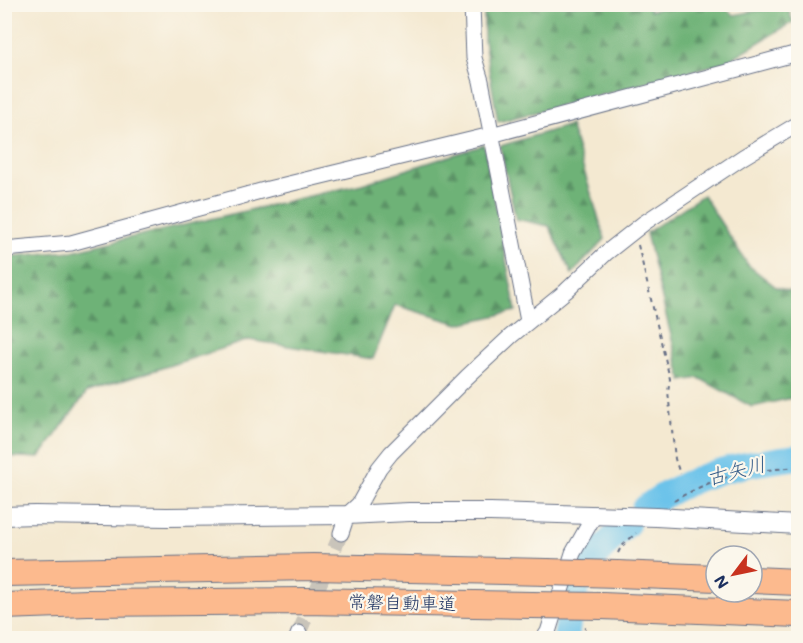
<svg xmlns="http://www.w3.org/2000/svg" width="803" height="643" viewBox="0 0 803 643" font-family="Mali,'Klee One',sans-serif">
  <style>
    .forest { fill: url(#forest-firs); stroke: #44706a; stroke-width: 1.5 }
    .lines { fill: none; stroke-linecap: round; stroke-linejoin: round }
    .river { stroke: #6cc3ea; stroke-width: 26 }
    .minor-tunnel { stroke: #c9c4ba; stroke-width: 15; stroke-dasharray: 15 8; stroke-linecap: butt }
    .minor-casing { stroke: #677086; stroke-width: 17 }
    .tertiary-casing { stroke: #677086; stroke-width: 20 }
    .motorway-casing { stroke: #677086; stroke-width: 28 }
    .path { stroke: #677086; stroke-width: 2; stroke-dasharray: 4.5 4.5; stroke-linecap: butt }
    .minor { stroke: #fff; stroke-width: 15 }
    .tertiary { stroke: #fff; stroke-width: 18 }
    .motorway { stroke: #fcba8e; stroke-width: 26 }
    .motorway-bridge-casing { stroke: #677086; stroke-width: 28; stroke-linecap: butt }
    .motorway-bridge { stroke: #fcba8e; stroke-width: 26 }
    .labels { text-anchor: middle; stroke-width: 4.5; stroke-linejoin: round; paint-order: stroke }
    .street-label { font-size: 18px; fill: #1b2f5e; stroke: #fbf7ec }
    .water-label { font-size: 20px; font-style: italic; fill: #335b88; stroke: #fbf7ec }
  </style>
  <defs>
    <pattern id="forest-firs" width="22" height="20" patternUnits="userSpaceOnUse" patternTransform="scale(1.5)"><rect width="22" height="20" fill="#6eb277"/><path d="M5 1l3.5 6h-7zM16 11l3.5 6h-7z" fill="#5a9165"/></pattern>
  </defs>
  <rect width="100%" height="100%" fill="#fbf7ec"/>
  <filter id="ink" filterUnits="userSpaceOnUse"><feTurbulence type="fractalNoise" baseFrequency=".0167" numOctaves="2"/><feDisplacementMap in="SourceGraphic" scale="12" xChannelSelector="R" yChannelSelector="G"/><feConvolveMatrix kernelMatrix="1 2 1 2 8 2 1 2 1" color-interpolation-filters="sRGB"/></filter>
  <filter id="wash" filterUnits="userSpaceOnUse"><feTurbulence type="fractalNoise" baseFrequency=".008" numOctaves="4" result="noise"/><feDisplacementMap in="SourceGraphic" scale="24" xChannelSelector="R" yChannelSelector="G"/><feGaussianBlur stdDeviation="1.35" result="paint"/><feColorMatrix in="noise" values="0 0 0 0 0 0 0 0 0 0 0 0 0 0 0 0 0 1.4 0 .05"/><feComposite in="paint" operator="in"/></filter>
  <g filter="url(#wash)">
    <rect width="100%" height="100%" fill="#f4e9d1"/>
    <!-- forest -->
    <path class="forest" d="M648,5L650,11L671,5L720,4L734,15L787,5L793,22L726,62L498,122L484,40V5Z
      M570,125L605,239L572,274L549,226L516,219L500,146Z
      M484,145L516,311L459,324L395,305L373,359L249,340L87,392L39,458L5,456V257L72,251L362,184Z
      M703,195L748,265L776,287L798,294V393L796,397L752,407L699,378L682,381L646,233Z"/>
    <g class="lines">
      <!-- river -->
      <path class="river" d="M644,509C653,502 662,496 672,491C715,468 751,463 798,457
        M566,638C568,629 568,619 570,610C577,574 601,548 627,524"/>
    </g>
  </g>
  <g filter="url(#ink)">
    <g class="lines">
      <!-- minor-tunnel -->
      <path class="minor-tunnel" d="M299,633L341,533"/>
      <defs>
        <path id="minor" d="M472,4L474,58L481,81L528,321
          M798,4V7
          M4,249L71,243L268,189L491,135L798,53
          M341,533L347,515L359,504L379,468L391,453L467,377L511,336L566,291L606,253L644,223L743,157L798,124
          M297,638L299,633
          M544,638L548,632L573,553L595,514"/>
        <path id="tertiary" d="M4,516L35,515L167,517L347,515L409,512H490L656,517L798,525"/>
        <path id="motorway" d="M4,573L313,567L547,572
          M617,574L716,578
          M752,580L798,582
          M4,606L88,603L304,601L531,605
          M602,606L798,614"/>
      </defs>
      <!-- minor casing -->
      <use href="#minor" class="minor-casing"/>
      <!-- tertiary casing -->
      <use href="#tertiary" class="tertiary-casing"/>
      <!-- motorway casing -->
      <use href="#motorway" class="motorway-casing"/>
      <!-- path -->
      <path class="path" d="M638,245L670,379L668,391L675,459L680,474
        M674,501C695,488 718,478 741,474C760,470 779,469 798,467
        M618,553L621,547L636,533
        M582,638L585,627"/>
      <!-- minor -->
      <use href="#minor" class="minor"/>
      <!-- tertiary -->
      <use href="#tertiary" class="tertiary"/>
      <!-- motorway -->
      <use href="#motorway" class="motorway"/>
      <defs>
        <path id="motorway-bridge" d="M547,572L617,574
          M531,605L602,606"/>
      </defs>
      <!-- motorway-bridge casing -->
      <use href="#motorway-bridge" class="motorway-bridge-casing"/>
      <!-- motorway-bridge -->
      <use href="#motorway-bridge" class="motorway-bridge"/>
    </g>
  </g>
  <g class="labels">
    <!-- street labels -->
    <g class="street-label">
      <text transform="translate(402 603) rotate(1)" y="6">常磐自動車道</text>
    </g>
    <!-- water labels -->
    <g class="water-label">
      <text transform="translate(736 471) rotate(-14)" y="7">古矢川</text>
    </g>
  </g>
  <!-- margin -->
  <rect width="803" height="643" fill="none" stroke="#fbf7ec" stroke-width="24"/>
  <!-- north arrow -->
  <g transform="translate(734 574) rotate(238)"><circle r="28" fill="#fbf7ec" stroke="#a1a7b3" stroke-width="1.5"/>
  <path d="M0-4.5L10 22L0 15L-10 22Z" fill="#c8321e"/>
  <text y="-9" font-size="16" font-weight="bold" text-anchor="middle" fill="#1b2f5e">N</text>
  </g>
</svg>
